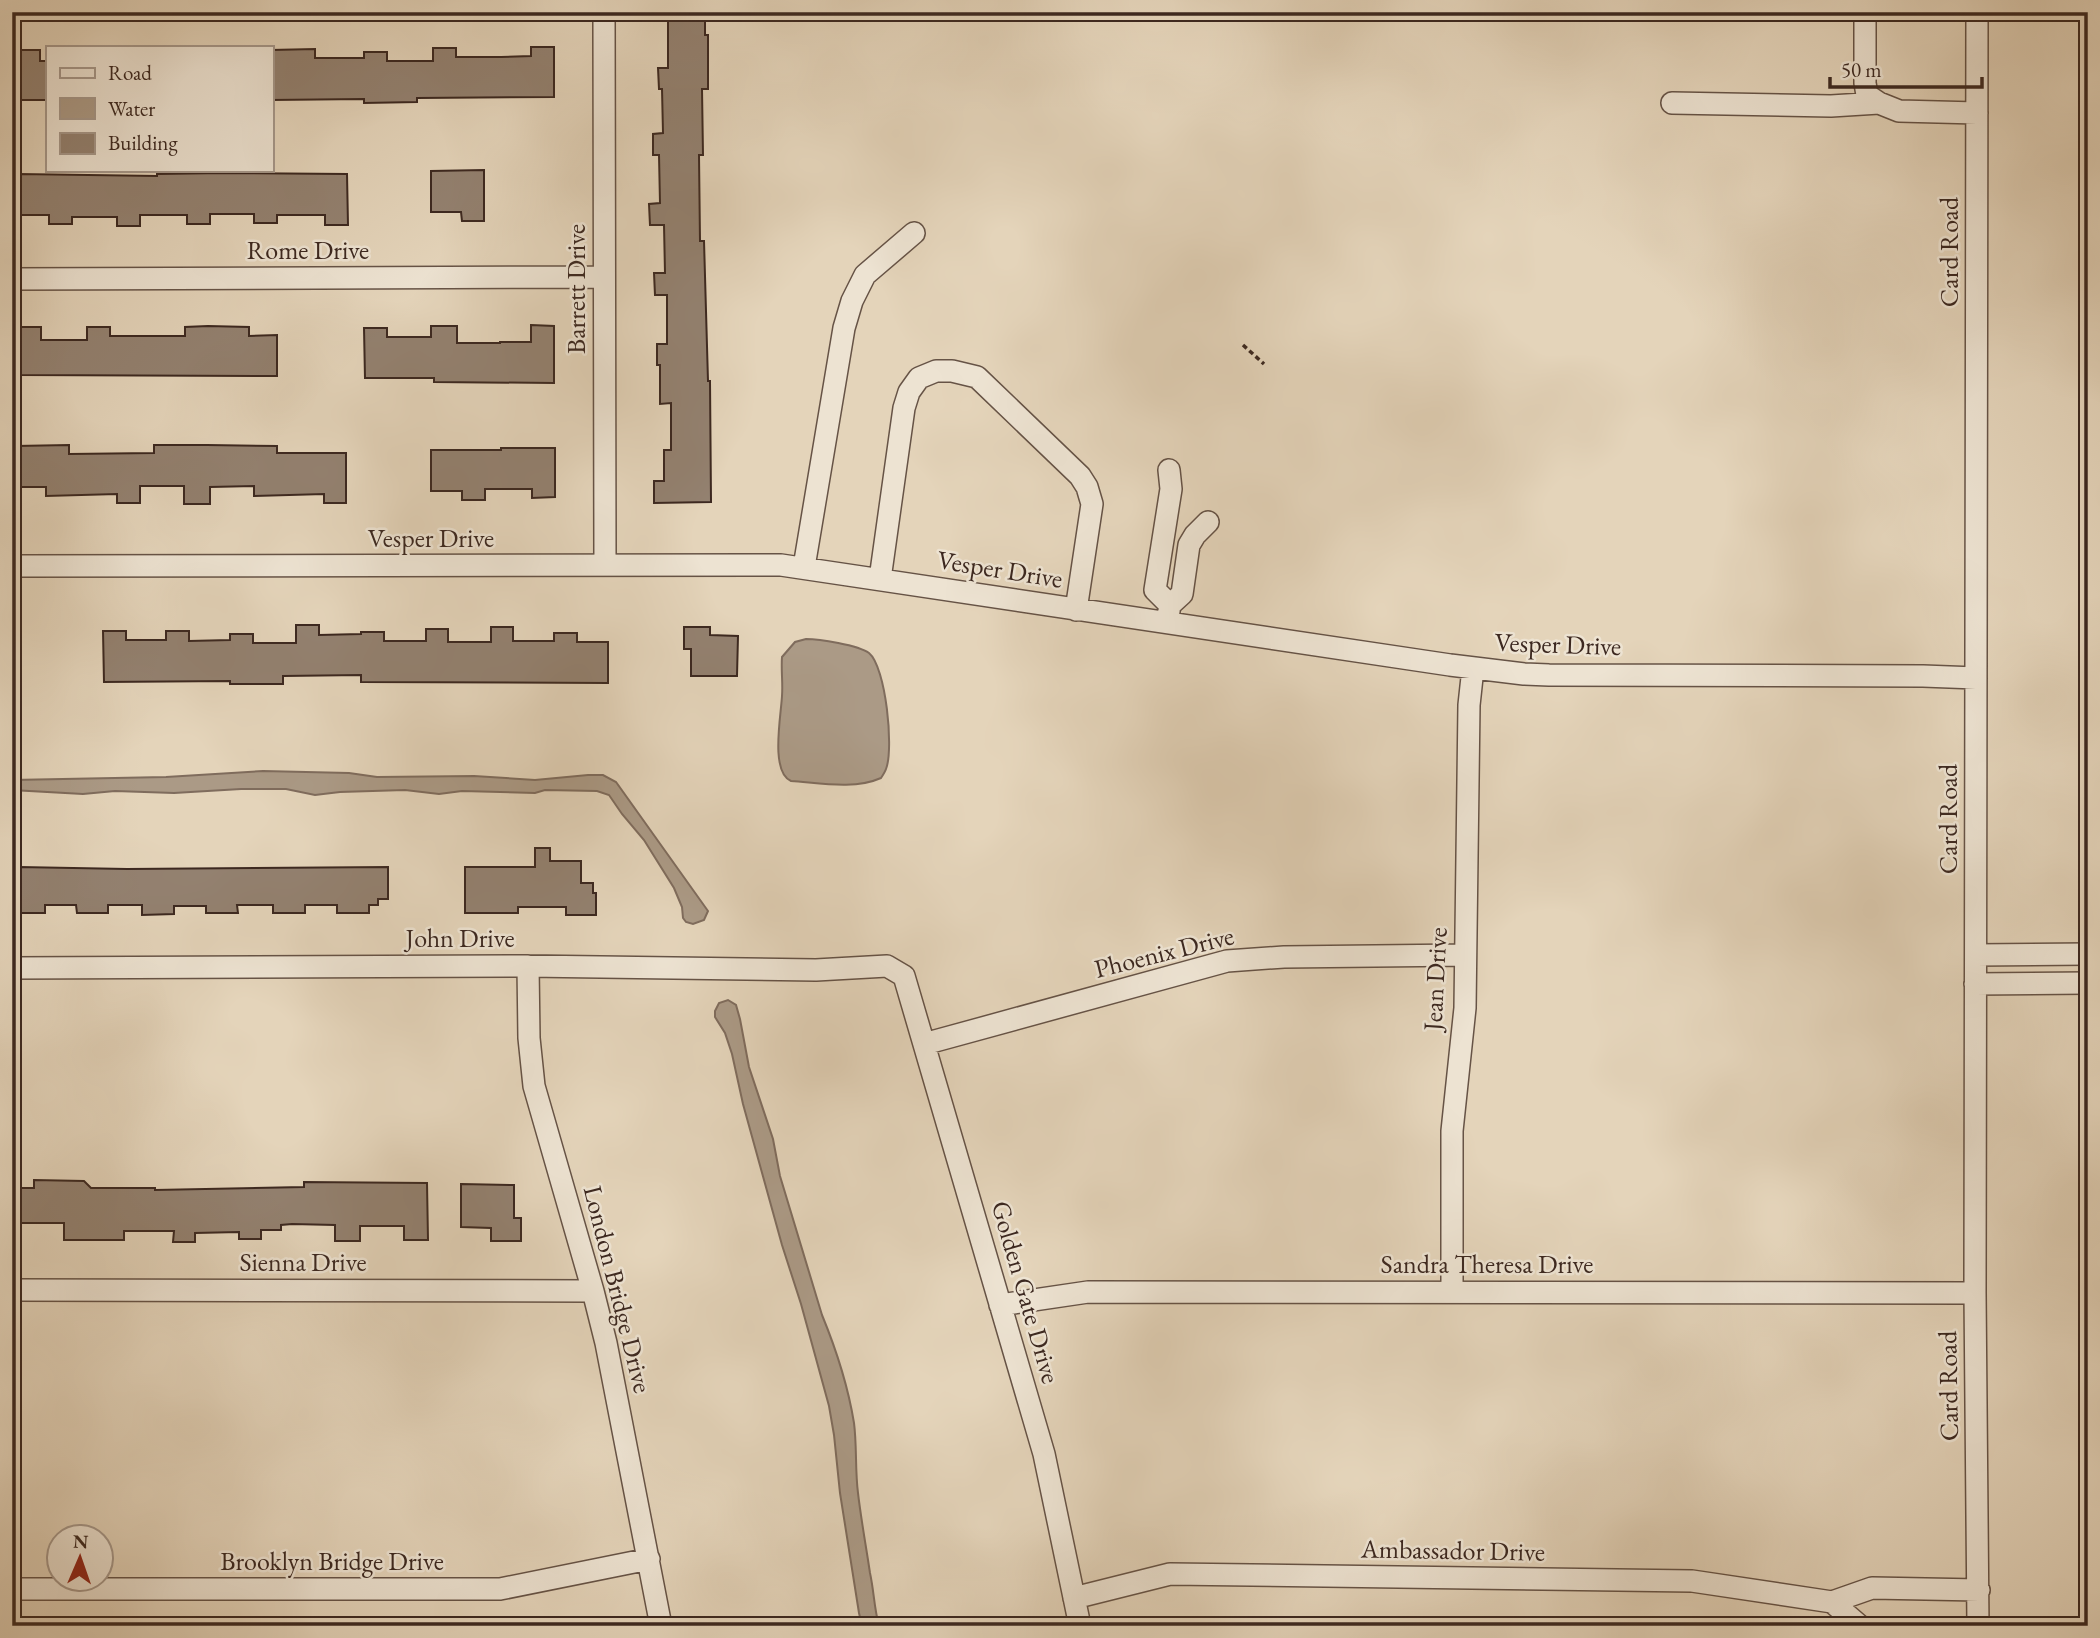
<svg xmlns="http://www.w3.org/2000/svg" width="2100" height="1638" viewBox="0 0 2100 1638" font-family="'EB Garamond',serif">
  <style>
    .water { fill: #ab9a86; stroke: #7f6c5d; stroke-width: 2 }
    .building { fill: #938170; stroke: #3c2820; stroke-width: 2 }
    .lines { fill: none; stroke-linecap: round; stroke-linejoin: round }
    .minor-casing { stroke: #665346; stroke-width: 24 }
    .path { stroke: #3c2820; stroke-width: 3.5; stroke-dasharray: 5 3.5; stroke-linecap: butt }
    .minor { stroke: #ede3d2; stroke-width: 21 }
    .labels { text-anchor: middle; stroke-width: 5; stroke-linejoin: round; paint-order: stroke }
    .street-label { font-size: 26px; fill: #3c2820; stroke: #ede3d2 }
  </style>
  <rect width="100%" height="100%" fill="#e4d4ba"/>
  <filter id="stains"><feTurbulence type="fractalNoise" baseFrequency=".00286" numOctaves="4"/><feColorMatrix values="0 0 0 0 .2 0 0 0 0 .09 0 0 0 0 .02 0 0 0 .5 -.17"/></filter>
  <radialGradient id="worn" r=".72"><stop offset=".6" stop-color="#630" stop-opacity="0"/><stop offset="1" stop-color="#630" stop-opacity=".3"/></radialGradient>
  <!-- water -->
  <path class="water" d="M806,639C819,639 858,645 869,653C886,667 894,749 886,769C885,772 883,775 881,778C854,790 820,783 791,781C770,772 781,716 782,696C783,683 781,670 782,657L795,642Z
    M263,771L349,773L377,777L474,776L535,780L588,775H603L616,782L708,911L704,920L693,924L686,922L683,918L682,907L674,888L644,840L622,814L609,795L597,791L545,790L535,793L462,791L439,794L405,790L340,792L315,795L286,789H241L174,793L115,791L83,794L12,790V780L166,777Z
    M728,1000L736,1005L740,1019L749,1067L773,1139L780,1176L822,1315C836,1349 848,1386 854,1423C857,1446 855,1470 858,1493C861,1519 866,1546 870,1573C874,1591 874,1608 879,1626H862L859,1613L840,1493L834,1435L829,1406L801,1304L782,1245L743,1104L732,1054L725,1033L715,1017V1011L719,1003Z"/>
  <!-- building -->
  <path class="building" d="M668,12H705V35H708V89H702L703,155H699L700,241H704L708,381H710L711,502L654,503V481H664V450H671V403L660,404V365H657V344H667V295H655L654,273H665L664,225H650L649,204L660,203L659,155H653V134L663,133L662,89H659L658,68H668Z
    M531,47H554V97L417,98V102L364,103V99L271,100V50L315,49V58H364V52H387V61H433V48H456V57H501L531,56Z
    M17,50H40V61H47V100H18Z
    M484,170V221H462L461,212H431V171Z
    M224,173L347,174L348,225H325V215H277V223H254V214H210V224H187V215H140V226H117V217H72V224H49V215H19V174L157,176V174Z
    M531,325L554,326V383L434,382V378H365L364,328H387V337H431V326H457V343H500V342H531Z
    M208,326L249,327V336L277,335V376L21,375L20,327H41V340H87V327H110V336H185V327Z
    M69,445V454L154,453V445H207L277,446V453H346V503H324V494L254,496V486L210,487V504H184V486H140V503H117V494L46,496V487H16V446Z
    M501,448H555V497L532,498V489H485V500H462V491H431V450H501Z
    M296,625H319V635L361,634V632H384V641H426V629H448V642H491V627H513V641H554V633H577V642H608V683L361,682V675L283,676V684H230V681L104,682L103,631H126V640H166V631H189V641L230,640V634H253V643H296Z
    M684,627H710V635L738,636L737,676H691V649H684Z
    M535,848H550V861H581V883H593V893H596V915H566V907H518V913H465V867H535Z
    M19,867L127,869L388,867V899H378V905H369V913H337V905H305V913H273V905H237L238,913H206V906H174V914L142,915V905H108V913H77L76,905H45V913H14V890H19Z
    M34,1180L84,1181L91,1188H155V1190L304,1187V1182L427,1183L428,1240H404V1226H360V1241H335V1225L292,1224L281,1225V1230H261V1239H239V1232L195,1233V1242H173L174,1231H124V1240H64V1223H12V1188H34Z
    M461,1184L514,1185V1218H521V1241H491V1228L461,1227Z"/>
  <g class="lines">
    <defs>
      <path id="minor" d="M604,12L605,565
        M1865,12V83L1867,95L1879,103L1899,111L1977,113
        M1977,12L1975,1293L1978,1626
        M1672,103L1831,106L1879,103
        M12,279L604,277
        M1169,470L1171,489L1155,590L1170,605
        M12,566L781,565L1450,665L1524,674L1549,675L1923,676L1976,678
        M804,567L844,328L852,301L865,275L914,233
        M880,579L904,408L909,392L919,378L936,371H952L977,377L1080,476L1087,487L1092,504L1076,610
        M1168,617L1170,605L1182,594L1189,545L1195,535L1208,522
        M1976,955L2088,954
        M528,966L529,1038L534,1086L593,1291L606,1343L661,1626
        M12,968L528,966L816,970L887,966L904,976L1044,1454L1080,1626
        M1975,984L2088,983
        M924,1044L1227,961L1284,957L1465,955
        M12,1290L593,1291
        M1452,1292V1131L1465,1008L1469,705L1473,668
        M1000,1305L1088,1292L1975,1293
        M12,1589H500L649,1559
        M1074,1598L1170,1574L1692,1581L1832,1602L1872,1588L1979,1590
        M1832,1602L1860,1626"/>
    </defs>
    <!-- minor casing -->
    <use href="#minor" class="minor-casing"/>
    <!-- path -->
    <path class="path" d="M1243,345L1264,364"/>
    <!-- minor -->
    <use href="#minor" class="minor"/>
  </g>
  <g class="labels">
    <!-- street labels -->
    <g class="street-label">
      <text x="308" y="259">Rome Drive</text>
      <text transform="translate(1949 252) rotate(-90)" y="9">Card Road</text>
      <text transform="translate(576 289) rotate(-90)" y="9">Barrett Drive</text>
      <text x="431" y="547">Vesper Drive</text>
      <text transform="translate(1000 569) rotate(9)" y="9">Vesper Drive</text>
      <text transform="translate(1558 644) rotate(2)" y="9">Vesper Drive</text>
      <text transform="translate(1948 819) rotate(-90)" y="9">Card Road</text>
      <text x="460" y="947">John Drive</text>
      <text transform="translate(1164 952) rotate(-14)" y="9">Phoenix Drive</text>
      <text transform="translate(1435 979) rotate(-87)" y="9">Jean Drive</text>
      <text x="303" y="1271">Sienna Drive</text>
      <text x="1487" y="1273">Sandra Theresa Drive</text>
      <text transform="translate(618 1289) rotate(76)" y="9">London Bridge Drive</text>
      <text transform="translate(1026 1292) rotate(74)" y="9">Golden Gate Drive</text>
      <text transform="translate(1948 1386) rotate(-91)" y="9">Card Road</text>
      <text transform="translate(1453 1550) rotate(1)" y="9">Ambassador Drive</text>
      <text x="332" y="1570">Brooklyn Bridge Drive</text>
    </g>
  </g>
  <!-- margin -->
  <rect width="2100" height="1638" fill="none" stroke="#e4d4ba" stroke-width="42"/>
  <rect x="14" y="14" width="2072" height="1610" fill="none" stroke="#3c2820" stroke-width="3.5"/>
  <rect x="21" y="21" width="2058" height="1596" fill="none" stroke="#3c2820" stroke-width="2"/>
  <!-- legend -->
  <rect x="46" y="46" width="228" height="126" fill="#ede3d2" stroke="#a6988b" stroke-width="2"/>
  <rect x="60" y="68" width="35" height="10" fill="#ede3d2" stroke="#a6988b" stroke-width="2"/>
  <text x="108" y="80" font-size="21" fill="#3c2820">Road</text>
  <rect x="60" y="98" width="35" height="21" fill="#ab9a86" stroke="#a6988b" stroke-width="2"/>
  <text x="108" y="116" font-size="21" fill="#3c2820">Water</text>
  <rect x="60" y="133" width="35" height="21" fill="#938170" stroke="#a6988b" stroke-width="2"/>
  <text x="108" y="150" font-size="21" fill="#3c2820">Building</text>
  <!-- north arrow -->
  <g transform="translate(80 1558) rotate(2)"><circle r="33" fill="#ede3d2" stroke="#a6988b" stroke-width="2"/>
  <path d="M0-5L12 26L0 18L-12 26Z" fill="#8f2418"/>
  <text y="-10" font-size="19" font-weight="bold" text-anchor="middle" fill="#3c2820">N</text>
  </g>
  <!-- scale -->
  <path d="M1830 77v10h152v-10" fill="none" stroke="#3c2820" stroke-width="3.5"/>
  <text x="1841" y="77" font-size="21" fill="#3c2820" stroke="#ede3d2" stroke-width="5" paint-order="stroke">50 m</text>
  <rect width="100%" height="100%" filter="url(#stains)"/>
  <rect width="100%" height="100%" fill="url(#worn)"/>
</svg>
